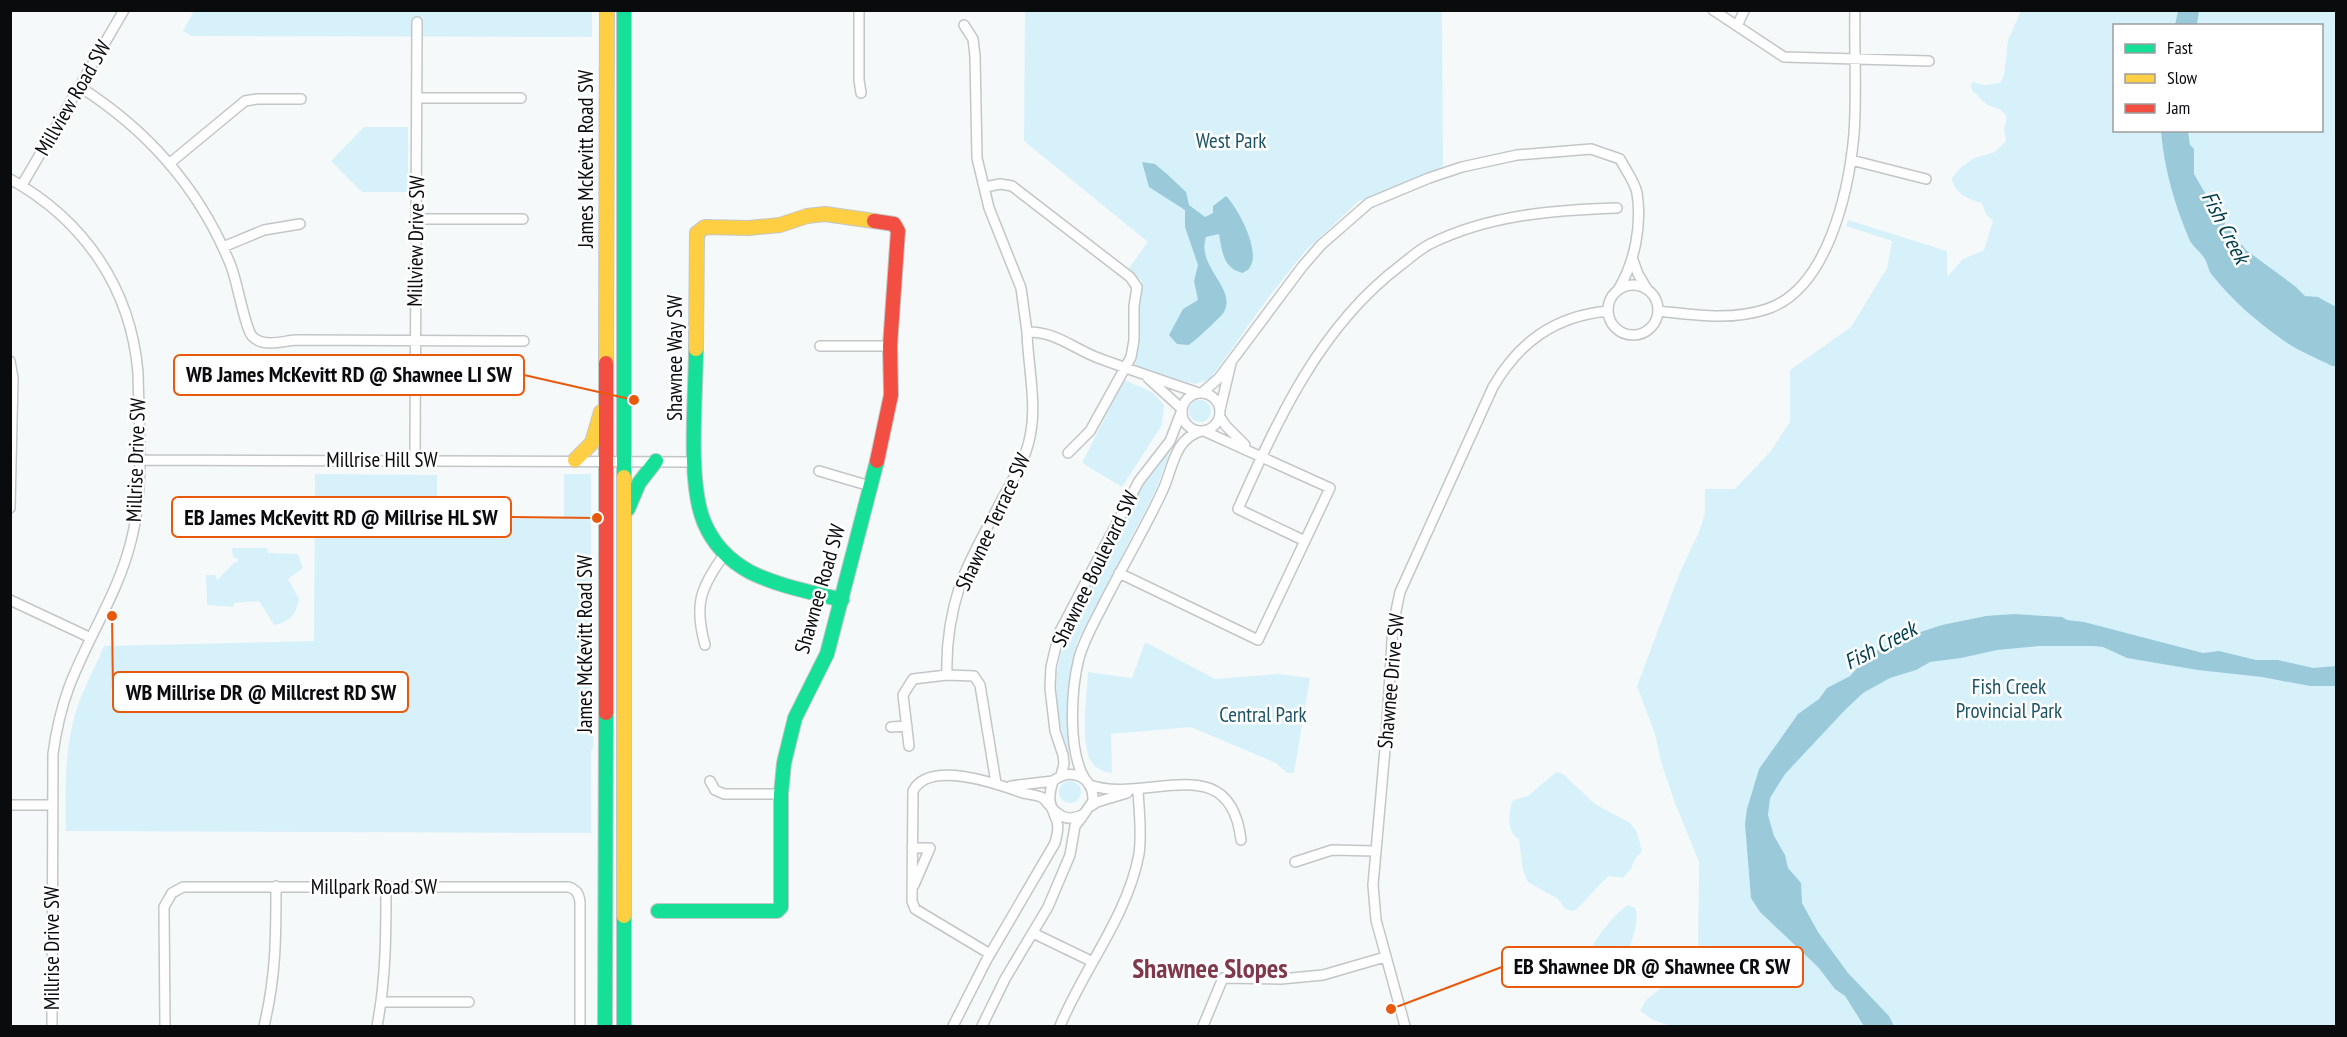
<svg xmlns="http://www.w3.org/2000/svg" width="2347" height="1037" viewBox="0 0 2347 1037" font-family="'PT Sans Narrow',sans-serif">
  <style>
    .green { fill: #d7f1fb; fill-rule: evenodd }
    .water { fill: #9acada }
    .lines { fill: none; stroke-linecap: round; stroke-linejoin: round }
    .street-casing { stroke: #c3c6c7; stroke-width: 12 }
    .fast-casing { stroke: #c3c6c7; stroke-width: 16 }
    .slow-casing { stroke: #c3c6c7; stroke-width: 16 }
    .jam-casing { stroke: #c3c6c7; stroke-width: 16 }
    .street { stroke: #fefefe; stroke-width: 9 }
    .fast { stroke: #16e098; stroke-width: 14 }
    .slow { stroke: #ffcf43; stroke-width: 14 }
    .jam { stroke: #f24e42; stroke-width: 14 }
    .labels { text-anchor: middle; stroke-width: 5; stroke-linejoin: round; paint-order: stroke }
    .street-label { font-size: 21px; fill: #0a0b0c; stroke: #fff }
    .park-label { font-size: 21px; fill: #1c5465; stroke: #fff }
    .water-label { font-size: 22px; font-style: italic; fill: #003e4e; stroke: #fff }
    .district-label { font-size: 27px; font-weight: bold; fill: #80394c; stroke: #fff }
    .leader { fill: none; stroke: #e8590c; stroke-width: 2 }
    .callout-dot { fill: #e8590c; stroke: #fff; stroke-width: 2 }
    .callout { fill: #fff; stroke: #e8590c; stroke-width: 2 }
    .callout-label { font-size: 22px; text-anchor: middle; font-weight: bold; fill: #0a0b0c }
  </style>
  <rect width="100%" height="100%" fill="#f6f9fa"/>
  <!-- green -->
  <path class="green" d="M194,11H592V37L192,36L183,31Z
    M1025,11H1442L1443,169L1359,201L1306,250L1268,298L1210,379L1195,384L1129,369L1142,281L1128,269L1148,242L1024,141Z
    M2021,11H2336V1026H1671L1653,1020L1640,1011L1646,1000L1660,989L1671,976L1686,971L1692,952L1698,949L1699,862L1675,803L1661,762L1655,734L1637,686L1680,572L1699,532L1705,513V489H1735L1770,452L1790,422V370L1851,327L1887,268L1892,241L1846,226L1848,220L1947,251V277L1963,259L1984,250L1993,221L1986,214L1982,203C1968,199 1953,193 1952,178L1959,169L1974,158L1995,152L2006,141L2004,129L2007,117C2001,107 1994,109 1985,103C1980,99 1979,95 1973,92L1970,85L1973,82L1985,85L2000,83L2004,75L2008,40ZM2114,26H2322V130H2114Z
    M364,127H408V192H362L331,161Z
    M1124,380L1152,392L1164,405L1162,425L1122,487L1082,463Z
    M1189 411a11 11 0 1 1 22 0a11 11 0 1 1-22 0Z
    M1168,451H1170L1156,490L1077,642L1070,680L1069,752C1038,673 1069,626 1104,557C1117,533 1129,508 1143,484C1151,472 1160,462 1168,451Z
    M315,474L437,475V519L564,518V474H591V706L593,707V749L591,751V833L66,831C65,786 64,740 81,697C88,680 97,663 104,646L314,641Z
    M232,548H267L268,553L298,554L303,568L288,579L299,599C297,614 289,623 274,625L259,601L234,603L233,607L207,605L206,575H215L217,580L234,563L238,562V559L233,557Z
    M1145,642L1215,679L1279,674L1310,678L1294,773H1287L1276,763L1191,727L1111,734L1112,773C1106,772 1100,771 1095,766C1078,752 1087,694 1088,672L1132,678Z
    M1556,772L1563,774L1595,804L1630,823L1637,832L1642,851L1635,859L1631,869L1623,878L1609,876C1599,883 1581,908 1573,911L1565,909L1558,899L1528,882L1523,870L1519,839C1506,831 1508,813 1513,800L1528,796Z
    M1059 792a11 11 0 1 1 22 0a11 11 0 1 1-22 0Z
    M1628,905L1635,908C1640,917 1632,946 1625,954C1622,958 1617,959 1614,964C1608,972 1606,981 1598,988H1591L1587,981L1595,968L1590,962L1588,953C1597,937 1613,915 1628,905Z"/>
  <!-- water -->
  <path class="water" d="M2178,11H2199L2197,25H2175Z
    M2161,131H2188L2190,145L2194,149V174L2216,212L2246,250L2296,287L2305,296L2318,297L2336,307V366H2332C2317,358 2296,350 2283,340C2257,322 2232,300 2212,275C2208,270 2208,264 2205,259C2201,252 2194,248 2190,241C2175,206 2164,169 2161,131Z
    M1142,162L1155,164L1168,175L1186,192L1189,205L1205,217L1213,213V206L1226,196C1238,208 1261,251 1250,267C1249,270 1245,271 1243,273C1223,269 1222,251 1219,234L1206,237C1196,267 1237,288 1224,312C1221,317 1196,340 1189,345L1177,344L1169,335L1183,309L1198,300L1194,281L1198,265L1185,227V210L1149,187Z
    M2014,614L2062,617L2067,620L2084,622L2203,653L2219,651L2256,660H2278L2313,668L2336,666V686H2310L2262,677L2198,670L2127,658L2103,647L2094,646H2039L1997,650L1961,658L1930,662L1916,670L1890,678L1863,693L1845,710L1785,774L1770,798L1768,815L1774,836L1785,855L1788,868L1801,883L1802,903L1818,932L1848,973L1889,1016L1894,1026H1864L1845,996L1835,989L1818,967L1760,912L1751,898L1745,824L1747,809L1759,769L1798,714L1819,699L1827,688L1850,676L1869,655L1896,640L1942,625L1986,616Z"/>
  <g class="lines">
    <defs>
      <path id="street" d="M859,10V80L861,93
        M1713,10L1784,57L1929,61
        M964,25L973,39L975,56L977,158L989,208L1021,288L1027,332
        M1737,26L1744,11
        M80,87C149,131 200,189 231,266C237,281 245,328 252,336C263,348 282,341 296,340L524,341
        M417,98H521
        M1851,160L1926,179
        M170,163L245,101L257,99H301
        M10,179C84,220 131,288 138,373C139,429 145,491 130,545C117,595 87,639 69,687C61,709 56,731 53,754L52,1026
        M22,185L124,10
        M985,187L1000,184L1012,186L1130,277L1137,287L1134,306V340L1131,357L1090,431L1068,453
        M416,219H523
        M223,247L264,230L300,224
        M1633,260L1638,274L1647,289
        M1608 310a25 25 0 1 1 50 0a25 25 0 1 1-50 0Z
        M1658,311C1695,315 1731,321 1767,309C1828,289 1849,190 1854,134C1857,95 1854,51 1855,10
        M820,346H890
        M10,361L13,378L10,508
        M1148,378L1182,409
        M1203,392L1219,378L1302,267L1321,245L1369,203L1429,178L1462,167L1517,155L1591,149L1620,159C1625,169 1635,182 1637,193C1642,225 1635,262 1618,290
        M1182 412a19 19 0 1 1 38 0a19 19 0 1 1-38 0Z
        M1220,410L1231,363
        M1220,417L1226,426L1245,445
        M139,460L695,462
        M415,460L417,22
        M819,471L870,486
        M1305,541L1238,509C1278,419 1320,326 1401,265C1410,258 1420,249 1430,244C1488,215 1553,210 1617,208
        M1119,573L1258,640L1330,488L1204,431
        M10,600L91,638
        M705,645C694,605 700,588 724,555
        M947,675C946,646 951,613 960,585C970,557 987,529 1000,503C1010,484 1024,463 1029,441C1038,406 1028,368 1027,332C1056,331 1075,350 1101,359C1134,371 1166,382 1199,393
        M891,727L907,726
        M909,746L903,695L913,679L947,675L974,676L980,685L996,783
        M1061,775L1064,764L1063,755L1055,731L1050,688L1051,667L1059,633L1139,481L1170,441L1182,410
        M710,781L715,790L724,794H781
        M1087,782C1067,755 1071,690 1079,658C1084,640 1093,624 1102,607C1121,569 1143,532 1161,494C1169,479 1171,461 1180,447C1185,439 1192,434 1201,431
        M1089,785C1147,805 1230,746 1241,840
        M1011,786L1053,781
        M10,805H52
        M1091,806L1097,802L1127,793
        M912,848H930L914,885
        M1295,862L1332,850L1375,851
        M1033,933L1093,962
        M990,954L915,909L912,901L913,791C929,759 998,784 1023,793C1029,794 1036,795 1041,797C1045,799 1048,804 1051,807
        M382,1002H469
        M165,1026L164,907L172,893L183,887H569C577,890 579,894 580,902V1026
        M264,1026C276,976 276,938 276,886
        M377,1026C386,980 386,933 386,886
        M953,1026L986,961L1055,843C1062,817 1054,822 1050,801C1049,794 1051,788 1053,781C1071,767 1094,776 1093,801L1084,814C1072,821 1062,819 1053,809
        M982,1026L1005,979L1048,907L1070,855L1075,826L1082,817
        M1060,1026C1083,970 1128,915 1139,854C1142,833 1139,811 1138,790
        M1203,1026L1223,978L1281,979L1323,975L1385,957
        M1405,1026L1376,920L1373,885L1386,738L1393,625L1400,592L1493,387C1519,342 1555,316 1608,311"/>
      <path id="fast" d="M624,10V477
        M696,349C696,395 687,482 704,522C713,544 730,561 750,572C778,586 811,592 842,600
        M628,509L639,483L656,461
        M658,911H777L781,907V794L784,763L795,718L827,654L877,461
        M624,916V1026
        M605,1026L606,713"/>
      <path id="slow" d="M696,349L697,233L705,227L748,228L780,225L807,216L825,214L874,221
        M606,363L607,10
        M575,460L592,443L601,412
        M624,477V916"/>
      <path id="jam" d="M874,221L894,224L898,231L890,346L891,395L877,461
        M606,713V363"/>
    </defs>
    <!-- street casing -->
    <use href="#street" class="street-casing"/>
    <!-- fast casing -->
    <use href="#fast" class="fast-casing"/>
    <!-- slow casing -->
    <use href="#slow" class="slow-casing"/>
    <!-- jam casing -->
    <use href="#jam" class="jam-casing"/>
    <!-- street -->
    <use href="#street" class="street"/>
    <!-- fast -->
    <use href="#fast" class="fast"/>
    <!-- slow -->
    <use href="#slow" class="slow"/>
    <!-- jam -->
    <use href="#jam" class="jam"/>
  </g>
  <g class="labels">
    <!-- street labels -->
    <g class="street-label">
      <text transform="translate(73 98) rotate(-60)" y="7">Millview Road SW</text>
      <text transform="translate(586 159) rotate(-90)" y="7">James McKevitt Road SW</text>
      <text transform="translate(416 241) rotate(-89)" y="7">Millview Drive SW</text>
      <text transform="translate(675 358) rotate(-90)" y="7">Shawnee Way SW</text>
      <text transform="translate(136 460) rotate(-88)" y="7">Millrise Drive SW</text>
      <text x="382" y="467">Millrise Hill SW</text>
      <text transform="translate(993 522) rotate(-65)" y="7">Shawnee Terrace SW</text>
      <text transform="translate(1095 569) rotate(-64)" y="7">Shawnee Boulevard SW</text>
      <text transform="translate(820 589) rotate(-74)" y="7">Shawnee Road SW</text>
      <text transform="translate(585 644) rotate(-90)" y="7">James McKevitt Road SW</text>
      <text transform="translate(1391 681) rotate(-85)" y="7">Shawnee Drive SW</text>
      <text x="374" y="894">Millpark Road SW</text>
      <text transform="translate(52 948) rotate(-90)" y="7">Millrise Drive SW</text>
    </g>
    <!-- park labels -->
    <g class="park-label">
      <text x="1231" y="148">West Park</text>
      <text x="2009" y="694">Fish Creek<tspan x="2009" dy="24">Provincial Park</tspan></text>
      <text x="1263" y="722">Central Park</text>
    </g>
    <!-- water labels -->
    <g class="water-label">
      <text transform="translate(2226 227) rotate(63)" y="8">Fish Creek</text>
      <text transform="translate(1880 645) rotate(-28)" y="8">Fish Creek</text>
    </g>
    <!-- district labels -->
    <g class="district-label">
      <text x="1210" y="978">Shawnee Slopes</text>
    </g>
  </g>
  <!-- callouts -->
  <path class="leader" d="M634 400L524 375M597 518L511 517M112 616L113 692M1391 1009L1502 967"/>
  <g class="callout-dot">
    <circle cx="634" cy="400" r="6"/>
    <circle cx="597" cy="518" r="6"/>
    <circle cx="112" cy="616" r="6"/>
    <circle cx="1391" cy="1009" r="6"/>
  </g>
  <g class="callout">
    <rect x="174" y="355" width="350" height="40" rx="6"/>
    <rect x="172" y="497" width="339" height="40" rx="6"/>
    <rect x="113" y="672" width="295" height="40" rx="6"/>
    <rect x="1502" y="947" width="301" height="40" rx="6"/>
  </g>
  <g class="callout-label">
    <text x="349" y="382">WB James McKevitt RD @ Shawnee LI SW</text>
    <text x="341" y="525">EB James McKevitt RD @ Millrise HL SW</text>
    <text x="261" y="700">WB Millrise DR @ Millcrest RD SW</text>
    <text x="1652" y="974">EB Shawnee DR @ Shawnee CR SW</text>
  </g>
  <!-- border -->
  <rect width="2347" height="1037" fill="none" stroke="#0a0b0c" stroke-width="24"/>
  <!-- legend -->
  <rect x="2113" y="24" width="210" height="108" fill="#ffffff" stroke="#9d9d9e" stroke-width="1.5"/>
  <rect x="2125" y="44" width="30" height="9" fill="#16e098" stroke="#9d9d9e" stroke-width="1.5"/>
  <text x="2167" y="54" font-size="18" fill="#0a0b0c">Fast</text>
  <rect x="2125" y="74" width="30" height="9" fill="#ffcf43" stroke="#9d9d9e" stroke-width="1.5"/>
  <text x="2167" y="84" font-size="18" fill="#0a0b0c">Slow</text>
  <rect x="2125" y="104" width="30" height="9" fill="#f24e42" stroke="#9d9d9e" stroke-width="1.5"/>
  <text x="2167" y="114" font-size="18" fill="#0a0b0c">Jam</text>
</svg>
